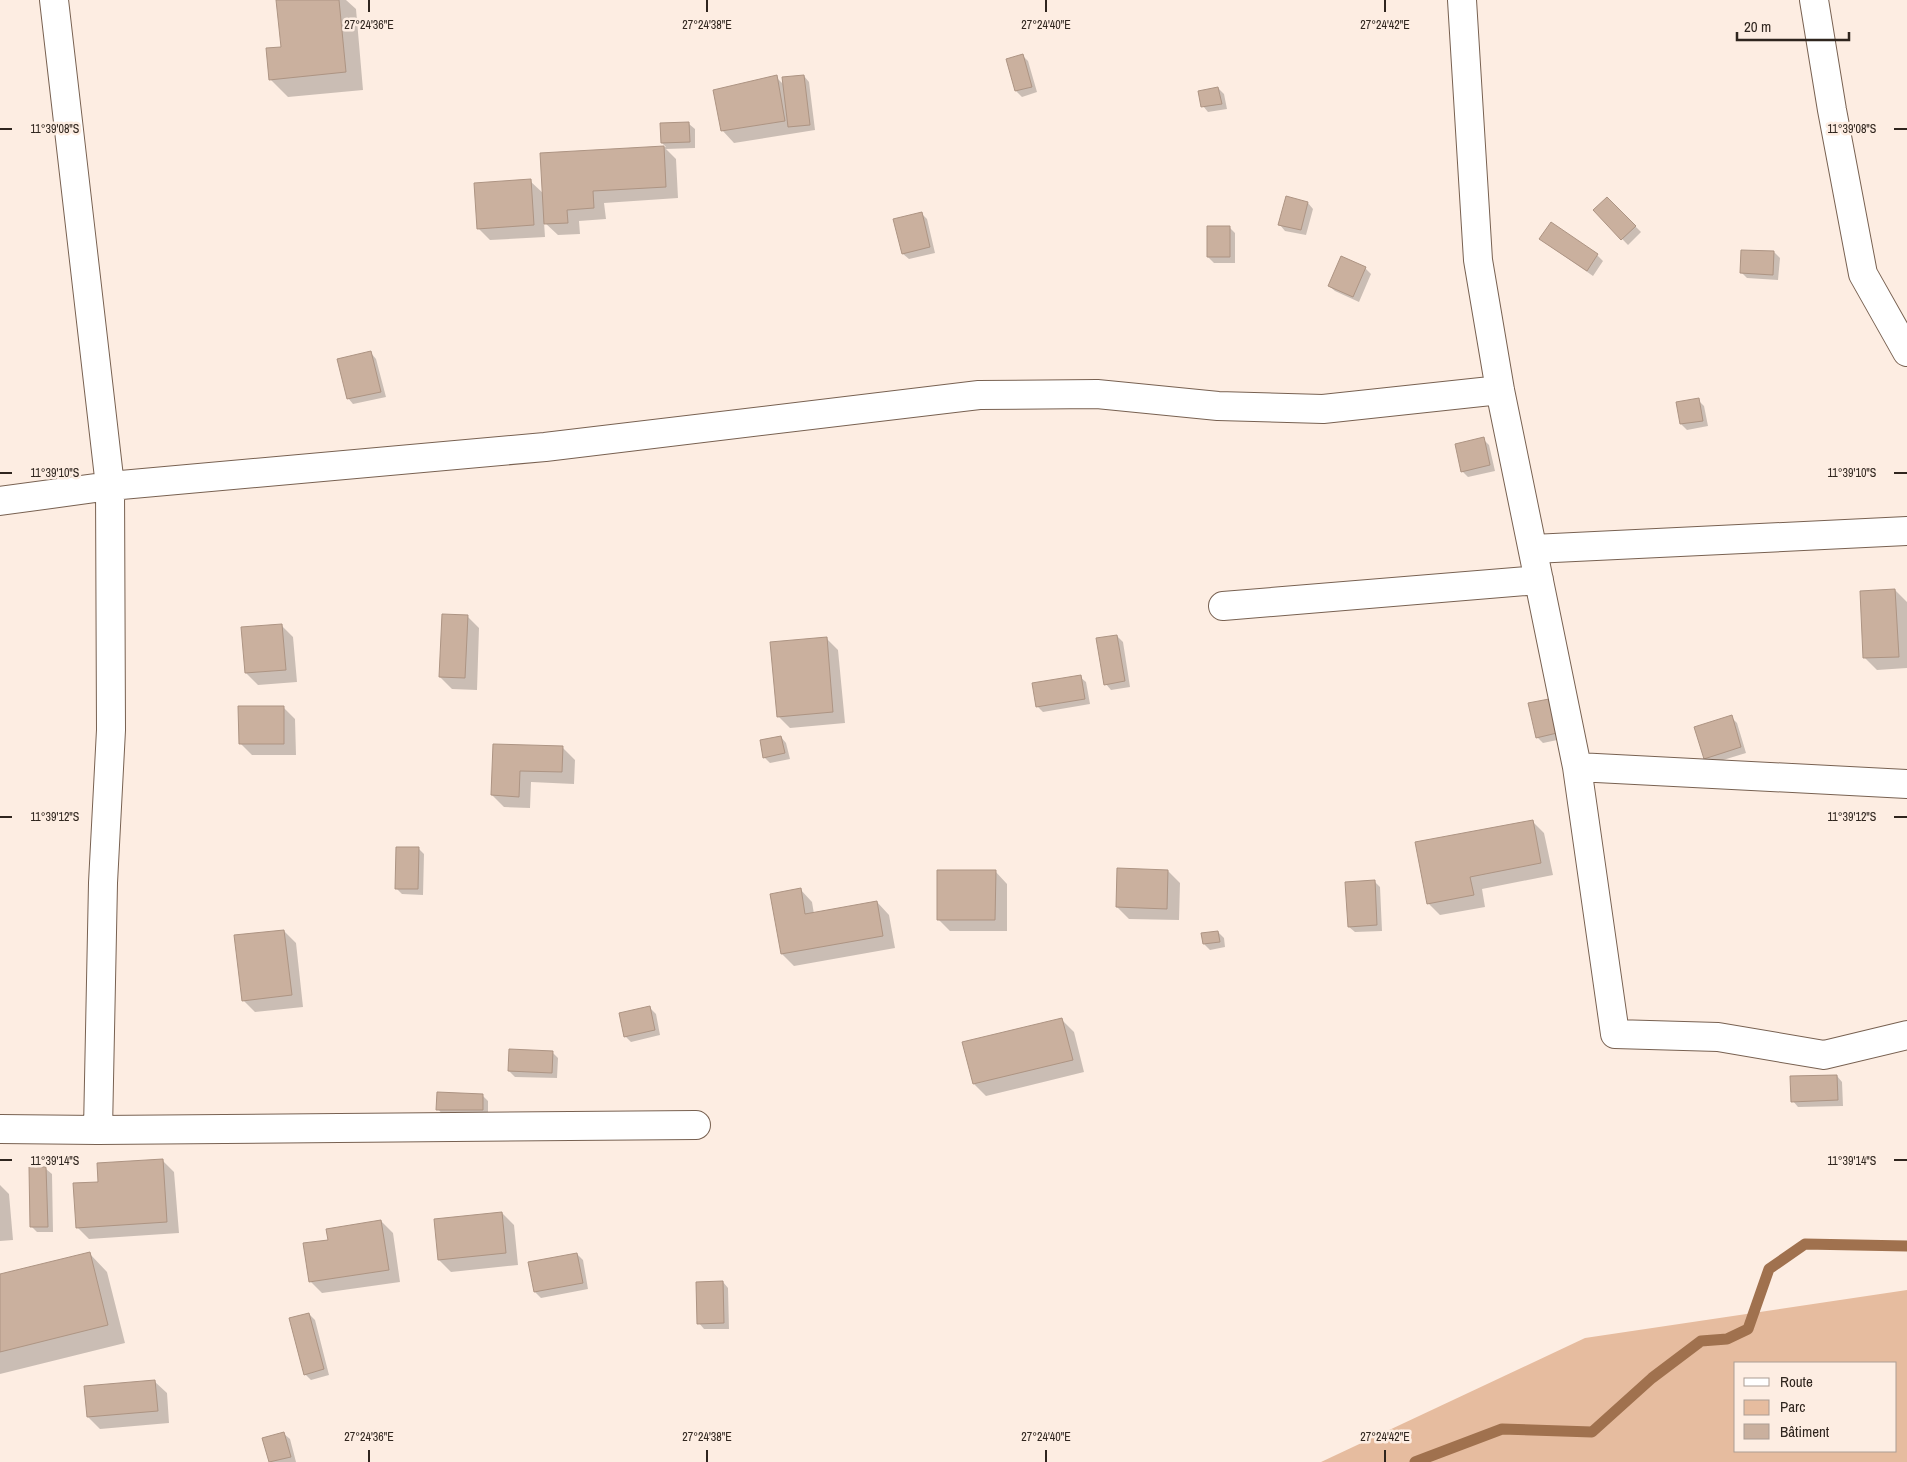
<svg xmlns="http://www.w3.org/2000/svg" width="1907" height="1462" viewBox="0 0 1907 1462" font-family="'Archivo Narrow',sans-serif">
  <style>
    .green { fill: #e6bc9f; fill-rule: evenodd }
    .shadow { fill: #0003 }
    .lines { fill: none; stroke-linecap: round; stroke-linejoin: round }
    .stream { stroke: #a0714e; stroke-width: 11 }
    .building { fill: #cab09e; stroke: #ad9483 }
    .minor-casing { stroke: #786151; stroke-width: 30 }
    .minor { stroke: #fff; stroke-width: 28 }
    .ticks { fill: none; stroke: #2f251e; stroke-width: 2 }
    .ticks-label { font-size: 12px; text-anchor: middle; fill: #2f251e; stroke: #fdede2; stroke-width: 5; stroke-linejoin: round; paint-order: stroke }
  </style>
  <rect width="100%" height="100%" fill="#fdede2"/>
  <!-- green -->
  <path class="green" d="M1907,1290V1462H1321L1585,1338ZM1736,1363H1896V1451H1736Z"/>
  <!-- shadow -->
  <path class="shadow" d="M277,0H346L356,9L363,90L288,97L270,79L282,48Z
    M1022,55L1028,61L1037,92L1022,97L1016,91L1007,60Z
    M804,76L809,82L815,130L734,143L722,130L776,77L784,85Z
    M1218,88L1224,94L1227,109L1208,112L1203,106Z
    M689,124L695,129V148L666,149L676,159L678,198L604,203L606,219L579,221L580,234L558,235L544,222L545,237L490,240L478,228L530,181L544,194L541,155L666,147L662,143Z
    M1607,198L1641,232L1628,245L1594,210Z
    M1308,203L1313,209L1306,235L1285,231L1280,225Z
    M922,214L927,219L935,253L909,259L903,254Z
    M1230,228L1235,233V263H1214L1208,257Z
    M1541,239L1597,255L1603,261L1593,276L1547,244Z
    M1774,252L1780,258L1778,280L1747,278L1741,272Z
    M1365,268L1371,274L1359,302L1335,291L1329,286Z
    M371,353L376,359L386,397L353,404L348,398Z
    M1698,400L1704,406L1708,426L1687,430L1681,424L1678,403Z
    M1483,439L1489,445L1495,471L1468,477L1462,471Z
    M1895,590L1907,602V668L1877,670L1865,658Z
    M467,616L479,628L477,690L452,689L440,677Z
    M281,625L293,637L297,682L258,685L246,673Z
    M1117,636L1123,642L1130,687L1111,690L1106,684Z
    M826,638L838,650L845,723L790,728L778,716Z
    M1080,677L1086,682L1090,704L1043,712L1037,706Z
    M1549,700L1555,706L1562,739L1543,743L1537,737Z
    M283,707L295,719L296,755H252L240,743Z
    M1731,717L1737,723L1746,753L1710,764L1705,758Z
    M781,737L786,743L790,759L770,763L764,757Z
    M494,745L563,748L575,760L574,784L531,782L530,808L504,807L492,795Z
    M1532,821L1544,833L1553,875L1482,889L1485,907L1440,915L1428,903Z
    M419,849L424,854L423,895L402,894L396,888Z
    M995,871L1007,884V931H950L938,919Z
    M1168,871L1180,883L1179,920L1129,919L1117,907Z
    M1374,881L1380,887L1382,931L1355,932L1349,927Z
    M800,889L812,902L814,914L877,902L889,915L895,948L794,966L782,954Z
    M284,931L296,943L303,1007L255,1012L243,1000Z
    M1218,932L1224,938L1225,947L1210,950L1204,944Z
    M650,1008L656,1014L660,1035L631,1042L625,1036Z
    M1062,1020L1074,1032L1084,1072L986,1096L974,1084Z
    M552,1052L558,1058L557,1078L515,1077L509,1071Z
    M1837,1076L1842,1082L1843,1106L1798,1107L1793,1101Z
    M482,1095L488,1101V1116L443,1115L438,1109Z
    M162,1160L174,1172L179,1233L89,1239L77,1227L100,1183Z
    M46,1169L52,1174L53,1232H37L31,1226Z
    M0,1185L9,1194L13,1240L0,1241Z
    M502,1213L514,1225L518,1265L451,1272L439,1260Z
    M381,1221L393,1233L400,1282L322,1293L310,1281L329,1241Z
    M89,1253L107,1272L125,1343L0,1374V1275Z
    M577,1254L583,1260L588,1289L541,1298L535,1292Z
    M723,1282L728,1288L729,1329H704L699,1323Z
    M309,1314L315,1320L329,1375L311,1380L305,1374Z
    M154,1381L167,1393L169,1423L100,1429L88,1417Z
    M284,1434L290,1439L296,1462H270L264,1439Z"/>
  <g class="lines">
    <!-- stream -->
    <path class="stream" d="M1415,1462L1502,1429L1592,1432L1652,1378L1701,1341L1727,1339L1748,1329L1769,1269L1805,1244L1907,1246"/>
  </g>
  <!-- building -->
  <path class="building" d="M276,0H339L346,72L269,80L266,48L281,47Z
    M1023,54L1032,87L1015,91L1006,59Z
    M777,75L785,121L721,131L713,90Z
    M804,75L810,125L788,127L782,77Z
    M1218,87L1222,104L1201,107L1198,91Z
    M689,122L690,142L661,143L660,123Z
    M664,146L666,187L593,191L594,208L567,210L568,223L544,224L540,153Z
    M531,179L534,225L477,229L474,183Z
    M1286,196L1308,202L1301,230L1278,225Z
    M1607,197L1636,226L1621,240L1593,210Z
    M922,212L930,247L902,254L893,219Z
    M1551,222L1598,254L1587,271L1539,239Z
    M1207,226H1230V257H1207Z
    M1741,250L1774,251L1773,275L1740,273Z
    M1341,256L1366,267L1353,297L1328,286Z
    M371,351L381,392L347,399L337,359Z
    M1699,398L1703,421L1680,424L1676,402Z
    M1484,437L1490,465L1461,472L1455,444Z
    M1895,589L1899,657L1863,658L1860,591Z
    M442,614L468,615L465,678L439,677Z
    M282,624L286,670L245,673L241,627Z
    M1117,635L1125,681L1104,685L1096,638Z
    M827,637L833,712L777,717L770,642Z
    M1081,675L1085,699L1036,707L1032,683Z
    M1549,699L1557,733L1536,738L1528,703Z
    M238,706H284V744H239Z
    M1732,715L1741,747L1704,759L1694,727Z
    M781,736L785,753L763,758L760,740Z
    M493,744L563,746L562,772L520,771L519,797L491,795Z
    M1533,820L1541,863L1470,877L1474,895L1427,904L1415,842Z
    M396,847H419L418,889H395Z
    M1117,868L1168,870L1167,909L1116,907Z
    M937,870H996L995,920H937Z
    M1375,880L1377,925L1348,927L1345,882Z
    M801,888L805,914L877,901L883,936L781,954L770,894Z
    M284,930L292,995L242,1001L234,935Z
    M1218,931L1220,942L1203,944L1201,933Z
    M650,1006L655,1030L624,1037L619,1013Z
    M1062,1018L1073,1060L973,1084L962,1042Z
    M509,1049L553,1051L552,1073L508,1071Z
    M1837,1075L1838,1100L1791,1102L1790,1076Z
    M437,1092L483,1094V1110H436Z
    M163,1159L167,1222L76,1228L73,1183L98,1182L97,1163Z
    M29,1167H46L48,1227H30Z
    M502,1212L506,1253L438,1260L434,1219Z
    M381,1220L389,1270L309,1282L303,1243L328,1240L326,1229Z
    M90,1252L108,1325L0,1352V1274Z
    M577,1253L583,1283L534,1292L528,1262Z
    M723,1281L724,1323L697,1324L696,1282Z
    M309,1313L324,1369L304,1375L289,1318Z
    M155,1380L158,1411L87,1417L84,1386Z
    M284,1432L291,1457L269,1462L262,1438Z"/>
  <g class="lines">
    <defs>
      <path id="minor" d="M54,0L110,486L545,447L979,395L1097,394L1218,406L1323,409L1500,390
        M1462,0L1478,260L1500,390L1577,767L1615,1034L1718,1037L1824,1055L1907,1035
        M1814,0L1832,110L1863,274L1907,352
        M0,501L110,486L111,730L103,883L98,1130
        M1533,549L1907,531
        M1223,606L1539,580
        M1577,767L1907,784
        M0,1129L98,1130L696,1125"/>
    </defs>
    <!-- minor casing -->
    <use href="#minor" class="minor-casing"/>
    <!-- minor -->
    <use href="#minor" class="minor"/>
  </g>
  <!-- ticks -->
  <path class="ticks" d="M369,0V12M707,0V12M1046,0V12M1385,0V12M0,129H12M1894,129H1907M0,473H12M1894,473H1907M0,817H12M1894,817H1907M0,1160H12M1894,1160H1907M369,1450V1462M707,1450V1462M1046,1450V1462M1385,1450V1462"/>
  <g class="ticks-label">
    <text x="369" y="29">27°24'36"E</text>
    <text x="707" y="29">27°24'38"E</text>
    <text x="1046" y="29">27°24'40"E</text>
    <text x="1385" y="29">27°24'42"E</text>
    <text x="55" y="133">11°39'08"S</text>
    <text x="1852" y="133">11°39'08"S</text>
    <text x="55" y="477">11°39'10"S</text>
    <text x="1852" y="477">11°39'10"S</text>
    <text x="55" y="821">11°39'12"S</text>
    <text x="1852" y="821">11°39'12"S</text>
    <text x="55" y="1165">11°39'14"S</text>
    <text x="1852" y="1165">11°39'14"S</text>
    <text x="369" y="1441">27°24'36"E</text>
    <text x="707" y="1441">27°24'38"E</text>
    <text x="1046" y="1441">27°24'40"E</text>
    <text x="1385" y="1441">27°24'42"E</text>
  </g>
  <!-- legend -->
  <rect x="1734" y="1362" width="162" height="90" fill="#fdede2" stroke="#ab9d94"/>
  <rect x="1744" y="1378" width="25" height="8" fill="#ffffff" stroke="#ab9d94"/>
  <text x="1780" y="1387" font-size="15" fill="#2f251e">Route</text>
  <rect x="1744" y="1400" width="25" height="15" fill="#e6bc9f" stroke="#ab9d94"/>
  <text x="1780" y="1412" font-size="15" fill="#2f251e">Parc</text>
  <rect x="1744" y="1424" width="25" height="15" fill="#cab09e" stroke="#ab9d94"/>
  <text x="1780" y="1437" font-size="15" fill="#2f251e">Bâtiment</text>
  <!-- scale -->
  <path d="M1737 32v8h112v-8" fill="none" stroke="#2f251e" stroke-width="2.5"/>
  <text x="1744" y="32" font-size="15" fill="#2f251e" stroke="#fdede2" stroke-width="4" paint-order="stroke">20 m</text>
</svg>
